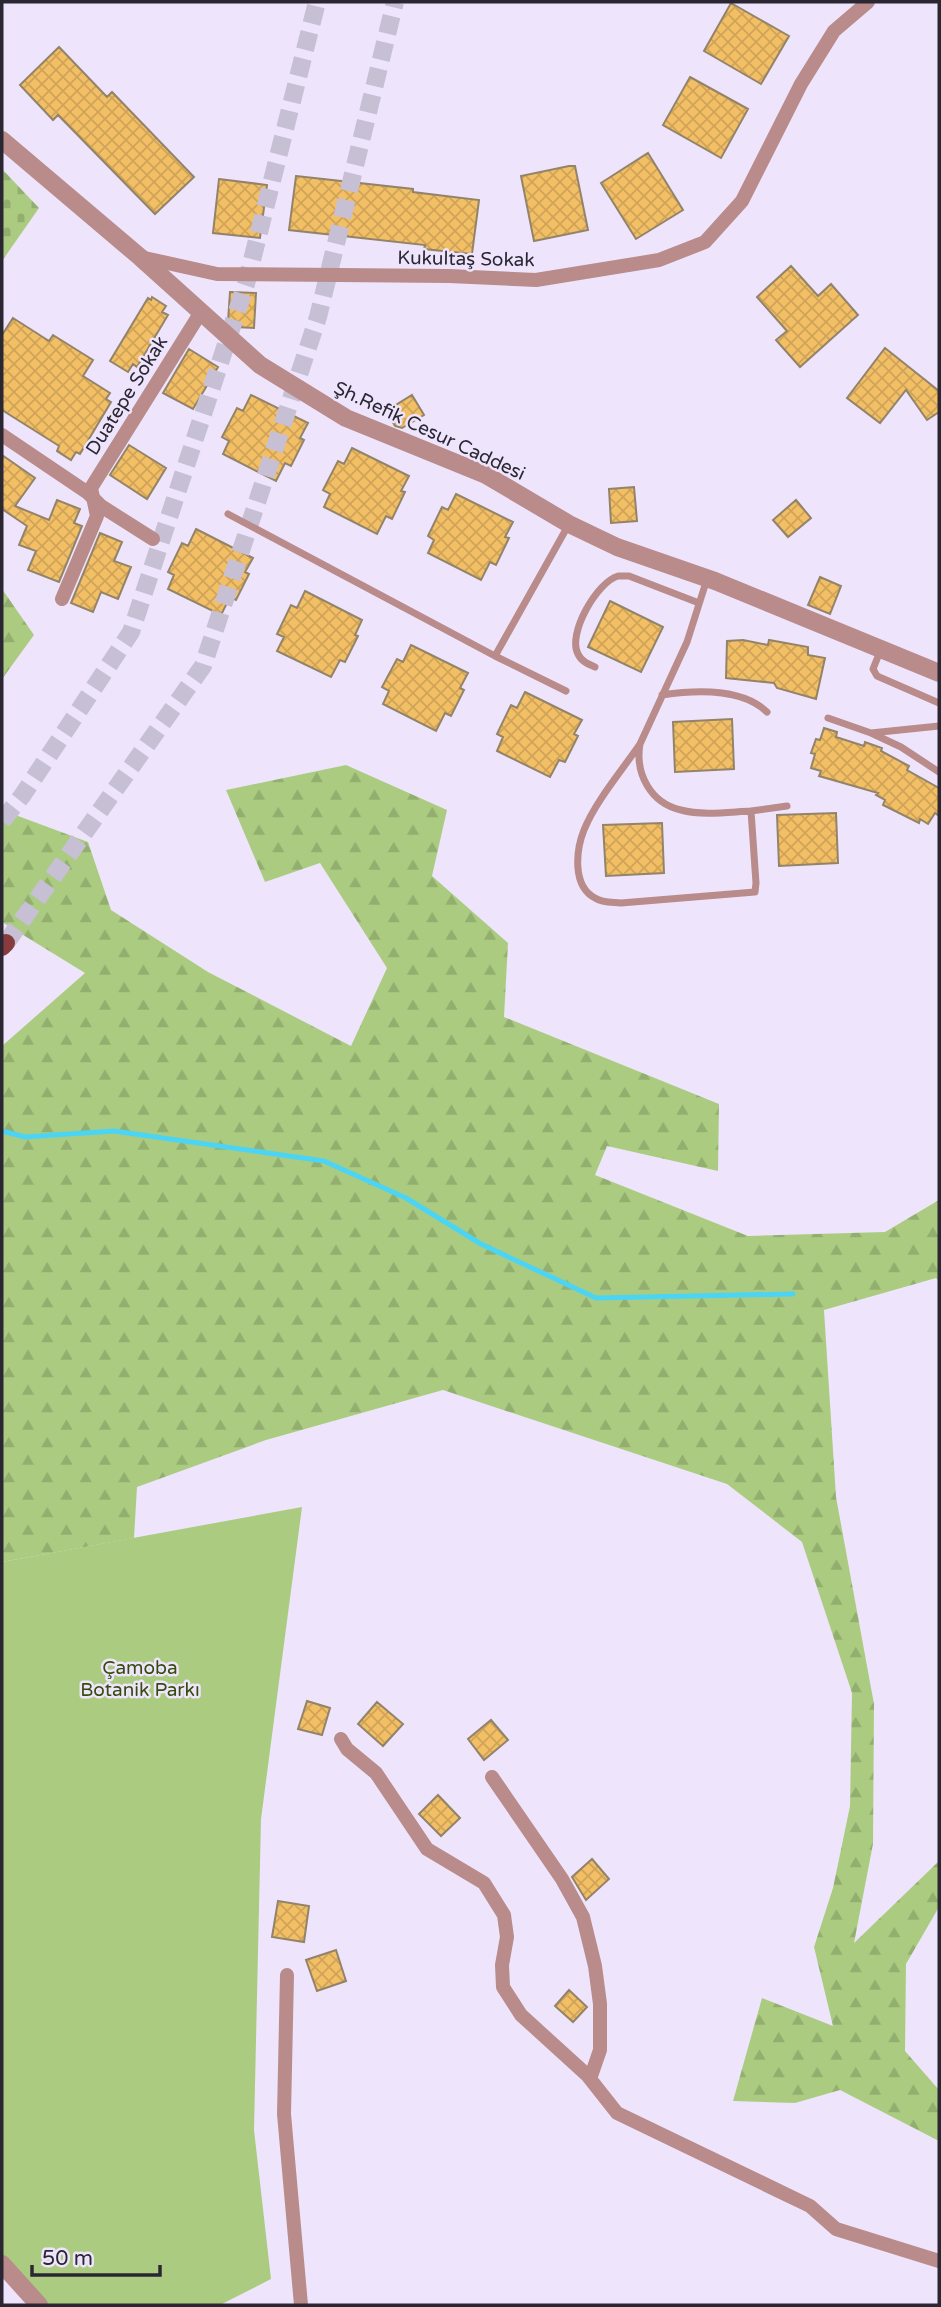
<svg xmlns="http://www.w3.org/2000/svg" width="941" height="2307" viewBox="0 0 941 2307" font-family="'Varela Round',sans-serif">
  <style>
    .green { fill: #abcc80 }
    .forest { fill: url(#forest-firs) }
    .cemetery { fill: url(#cemetery-stones) }
    .lines { fill: none; stroke-linecap: round; stroke-linejoin: round }
    .stream { stroke: #4cd4f5; stroke-width: 5 }
    .building { fill: url(#building-cross-hatch); stroke: #938369; stroke-width: 2 }
    .primary-tunnel { stroke: #c7bfd4; stroke-width: 18; stroke-dasharray: 18 9; stroke-linecap: butt }
    .service { stroke: #b98b8a; stroke-width: 7 }
    .minor { stroke: #b98b8a; stroke-width: 14 }
    .tertiary { stroke: #b98b8a; stroke-width: 18 }
    .primary { stroke: #873b3d; stroke-width: 18 }
    .labels { text-anchor: middle; stroke-width: 5; stroke-linejoin: round; paint-order: stroke }
    .street-label { font-size: 19px; fill: #2b2732; stroke: #eee5fd }
    .park-label { font-size: 19px; fill: #364c0c; stroke: #eee5fd }
  </style>
  <defs>
    <pattern id="forest-firs" width="22" height="20" patternUnits="userSpaceOnUse" patternTransform="scale(1.75)"><rect width="22" height="20" fill="#abcc80"/><path d="M5 1l3.5 6h-7zM16 11l3.5 6h-7z" fill="#93af6f"/></pattern>
    <pattern id="cemetery-stones" width="16" height="16" patternUnits="userSpaceOnUse" patternTransform="scale(1.75)"><rect width="16" height="16" fill="#abcc80"/><path d="M2 7V4a2 2 0 0 1 4 0v3zM10 15v-3a2 2 0 0 1 4 0v3z" fill="#93af6f"/></pattern>
    <pattern id="building-cross-hatch" width="8" height="8" patternUnits="userSpaceOnUse" patternTransform="scale(1.75)"><rect width="8" height="8" fill="#f3bf65"/><path d="M0 0l8 8M0 8l8-8" fill="none" stroke="#d0a458"/></pattern>
  </defs>
  <rect width="100%" height="100%" fill="#eee5fd"/>
  <!-- green -->
  <path class="green" d="M302,1507L261,1819L254,2130L271,2279L220,2305H39L2,2264V1562Z"/>
  <!-- forest -->
  <path class="forest" d="M2,589L34,635L2,679Z
    M346,765L447,810L432,876L508,943L504,1017L719,1104L718,1171L607,1146L595,1175L748,1236L885,1232L939,1200V1281L936,1278L824,1310L836,1497L874,1704L873,1844L854,1943L939,1861V1907L906,1964L905,2051L939,2090V2141L840,2090L795,2103L733,2101L762,1998L833,2026L814,1947L833,1888L850,1806L852,1693L802,1542L727,1484L443,1390L266,1440L137,1487L134,1538L2,1562V1046L85,973L2,922V810L88,842L111,910L208,972L351,1046L387,968L320,863L265,882L226,790Z"/>
  <!-- cemetery -->
  <path class="cemetery" d="M2,169L39,208L2,261Z"/>
  <g class="lines">
    <!-- stream -->
    <path class="stream" d="M2,1131L25,1137L114,1131L324,1161L406,1198L481,1244L596,1298L793,1294"/>
  </g>
  <!-- building -->
  <path class="building" d="M731,3L789,36L761,84L704,51Z
    M59,47L107,97L112,92L194,177L155,214L58,115L53,120L20,85Z
    M690,77L748,109L721,158L663,125Z
    M648,153L683,210L636,239L601,183Z
    M569,166H575L588,230L534,241L521,176Z
    M296,176L413,189V192L479,200L472,254L424,249L425,245L289,230Z
    M219,179L267,185L260,238L213,233Z
    M791,266L818,296L831,284L858,315L800,367L776,340L787,331L757,297Z
    M230,292L256,293L254,328L235,327L228,321Z
    M152,297L166,306L162,312L168,315L137,367L133,364L128,372L110,361L148,298L151,300Z
    M13,318L49,341L53,335L93,360L83,376L110,393L106,399L111,402L80,454L76,452L71,460L57,451L59,446L56,444L2,410V335Z
    M885,348L939,391V412L927,420L906,390L880,423L847,398Z
    M189,349L218,367L193,409L163,393Z
    M251,395L308,423L300,438L304,440L291,466L285,463L276,481L223,454L229,441L222,437L237,408L243,411Z
    M412,395L424,415L402,428L395,426L386,411Z
    M129,445L166,468L147,499L110,475Z
    M352,448L409,476L401,491L405,492L392,519L386,516L377,534L324,507L330,494L323,490L338,461L344,464Z
    M2,455L35,478L15,506L49,520L57,500L80,509L74,523L82,526L59,582L28,570L36,551L19,545L27,526L2,509Z
    M634,487L637,521L611,523L609,489Z
    M456,494L513,522L505,537L509,538L496,565L490,562L481,580L428,553L434,540L428,536L442,507L448,510Z
    M796,500L811,518L788,537L773,520Z
    M196,529L253,558L245,572L249,574L236,600L230,597L221,615L168,589L174,575L168,572L182,543L188,546Z
    M100,533L122,542L114,561L131,567L118,599L101,592L93,612L71,603Z
    M820,577L841,586L830,614L808,605Z
    M305,591L362,620L355,635L358,636L345,662L340,660L331,677L277,651L284,637L277,634L291,605L297,608Z
    M610,601L663,627L641,672L588,647Z
    M743,640L768,645L769,640L808,647V655L825,658L816,699L777,688L774,683L726,678L727,641Z
    M411,645L468,673L460,688L464,690L451,716L445,713L436,731L383,704L389,691L382,687L397,659L403,662Z
    M525,692L582,720L574,734L578,736L565,762L559,760L550,777L497,751L503,737L497,734L511,705L517,708Z
    M732,719L734,769L675,772L673,722Z
    M824,728L837,732L836,737L864,746L865,742L882,748L881,751L909,766L907,770L939,788V816L935,813L928,824L920,819L919,823L883,805L885,800L876,795L878,793L819,776L821,771L811,768L815,754L811,753L816,739L820,740Z
    M836,813L838,863L779,866L777,815Z
    M662,823L664,873L606,876L603,825Z
    M307,1701L330,1708L322,1735L298,1729Z
    M377,1702L403,1724L383,1746L358,1724Z
    M491,1720L508,1740L484,1760L468,1739Z
    M438,1795L460,1818L441,1836L419,1814Z
    M592,1859L609,1879L586,1900L572,1877Z
    M278,1901L309,1906L304,1942L272,1937Z
    M336,1950L346,1981L317,1991L306,1960Z
    M569,1990L587,2007L573,2022L555,2006Z"/>
  <g class="lines">
    <!-- primary-tunnel -->
    <path class="primary-tunnel" d="M2,821L22,796L131,632L246,284L317,2
      M6,943L203,666L318,317L395,2"/>
    <!-- service -->
    <path class="service" d="M228,514L495,656L566,691
      M881,649L873,669L877,676L939,703
      M495,656L569,524
      M595,667C588,664 581,661 578,654C567,634 597,582 618,576C620,576 627,576 629,576L699,603
      M662,695C695,690 741,687 767,712
      M828,718L871,733L939,726
      M871,733L901,747L939,772
      M640,744C623,769 595,802 584,830C576,850 572,886 595,898C603,903 612,902 621,903L755,892L756,883L751,811C729,812 703,816 681,810C650,803 635,773 640,744L687,642L707,579
      M751,811L787,806"/>
    <!-- minor -->
    <path class="minor" d="M140,257L217,274L449,276L536,280L659,260L705,242L742,201L801,84L834,31L868,2
      M2,435L88,493L101,506L153,539
      M62,599L97,516L91,488L201,312
      M341,1739L347,1749L376,1773L427,1849L484,1883L504,1915L507,1937L502,1965L503,1987L521,2015L587,2075L617,2113L810,2206L836,2229L939,2261
      M492,1777L562,1879L583,1917L595,1966L600,2004V2050L590,2079
      M287,1975L284,2114L301,2305"/>
    <!-- tertiary -->
    <path class="tertiary" d="M2,140L140,257L260,365L346,418L486,475L569,524L617,547L715,581L939,673
      M2,2264L39,2305"/>
    <!-- primary -->
    <path class="primary" d="M2,947L6,943"/>
  </g>
  <g class="labels">
    <!-- street labels -->
    <g class="street-label">
      <text transform="translate(466 258) rotate(1)" y="7">Kukultaş Sokak</text>
      <text transform="translate(126 395) rotate(-58)" y="7">Duatepe Sokak</text>
      <text transform="translate(430 430) rotate(25)" y="7">Şh.Refik Cesur Caddesi</text>
    </g>
    <!-- park labels -->
    <g class="park-label">
      <text x="140" y="1674">Çamoba<tspan x="140" dy="22">Botanik Parkı</tspan></text>
    </g>
  </g>
  <!-- border -->
  <rect width="941" height="2307" fill="none" stroke="#2b2732" stroke-width="7"/>
  <!-- scale -->
  <path d="M32 2265v10h128v-10" fill="none" stroke="#2b2732" stroke-width="3.5"/>
  <text x="42" y="2265" font-size="21" fill="#2b2732" stroke="#eee5fd" stroke-width="5" paint-order="stroke">50 m</text>
</svg>
